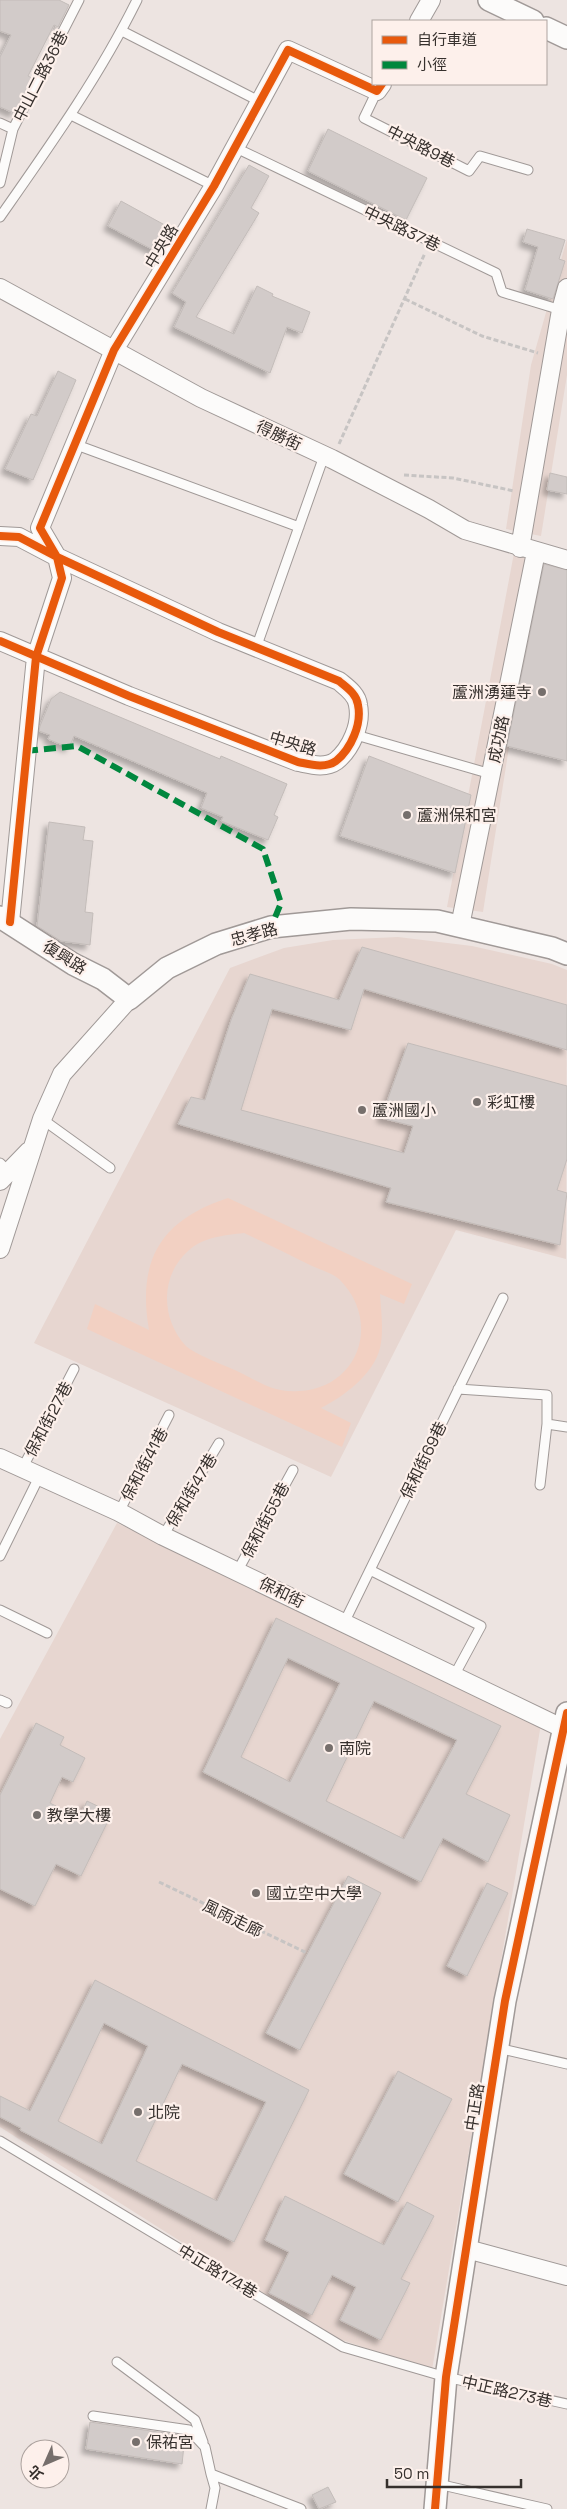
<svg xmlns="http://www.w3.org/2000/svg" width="567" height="2509" viewBox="0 0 567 2509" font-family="'Space Grotesk','Noto Sans TC',sans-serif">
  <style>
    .built { fill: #e7d6d0 }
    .green { fill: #f2d0c2; fill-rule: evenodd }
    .building { fill: #d2cbc9; stroke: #c3bcb9; fill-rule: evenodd; filter: url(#shadow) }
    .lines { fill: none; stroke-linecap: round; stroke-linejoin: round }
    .service-casing { stroke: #a09997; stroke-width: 11 }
    .minor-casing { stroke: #a09997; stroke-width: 20 }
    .tertiary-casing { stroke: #a09997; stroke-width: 24 }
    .path { stroke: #c7c4c3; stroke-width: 3; stroke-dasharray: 5 2.5; stroke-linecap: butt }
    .service { stroke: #fcfbfa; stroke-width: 9 }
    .minor { stroke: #fcfbfa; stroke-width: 18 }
    .tertiary { stroke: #fcfbfa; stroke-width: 21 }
    .quiet { stroke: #00873e; stroke-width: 6; stroke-dasharray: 12 6; stroke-linecap: butt }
    .cycleway-casing { stroke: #fdf0eb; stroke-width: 11 }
    .cycleway { stroke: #e8590c; stroke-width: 8 }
    .poi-dot { fill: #766f6c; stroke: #fdf0eb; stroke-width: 2 }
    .labels { text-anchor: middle; stroke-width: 4.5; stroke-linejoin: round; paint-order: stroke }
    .street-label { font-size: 16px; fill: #36302d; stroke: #fdf0eb }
    .poi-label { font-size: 16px; fill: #36302d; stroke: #fdf0eb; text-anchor: start }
  </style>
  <defs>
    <filter id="shadow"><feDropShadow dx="-4.5" dy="4.5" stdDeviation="2.5" flood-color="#0004"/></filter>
  </defs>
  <rect width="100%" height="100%" fill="#ede4e1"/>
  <!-- built -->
  <path class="built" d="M567,239V375L541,536L506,529L531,365Z
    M514,553L539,557L483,912L447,907Z
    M398,937L472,946L552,964L567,970L566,1259L456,1230L331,1477L34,1343L230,968L284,948L333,940Z
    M117,1523L541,1724L432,2370L330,2336L0,2127V1739Z"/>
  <!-- green -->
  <path class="green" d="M228,1198L412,1284L404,1304L380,1294C381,1311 384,1331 380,1348C374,1374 343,1397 321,1408L351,1423L342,1447L87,1329L95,1304L149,1330C137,1261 160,1220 228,1198ZM244,1233C267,1244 290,1255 312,1266C321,1270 332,1273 339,1279C382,1321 359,1388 299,1391C274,1393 261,1383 239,1372C227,1366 193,1354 185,1345C161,1318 160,1276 188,1251C203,1237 225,1235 244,1233Z"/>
  <!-- building -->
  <path class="building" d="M0,0H59L69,5L58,27L54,25L28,76L32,78L14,113L0,107V57L11,35L0,31Z
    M328,129L427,178L406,220L308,171Z
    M249,165L269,176L251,208L259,213L196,317L234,334L257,286L273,294L272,296L310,312L302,333L287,327L270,373L174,327L186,302L172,293Z
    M121,201L172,229L159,253L108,226Z
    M527,229L565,240L559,259L565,261L553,299L525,290L538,247L523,242Z
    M58,371L76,380L33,480L5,469L31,414L37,416Z
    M550,473L567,477V494L547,490Z
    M544,564L567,570V761L507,746Z
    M60,692L220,759L221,756L287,784L274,815L278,817L268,840L221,821L223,817L201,808L207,793L74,736L69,748L48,739L50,735L39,731L40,726L51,699Z
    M369,756L471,795L455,873L340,836Z
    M49,822L85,827L83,840L93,841L85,912L93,913L90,945L61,941L37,926Z
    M362,947L567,1005V1050L364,989L351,1030L272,1009L241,1110L404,1153L413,1126L381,1118L408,1043L567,1086V1159L557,1190L567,1193L560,1245L386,1202L391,1188L178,1124L191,1097L205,1100L231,1020L250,974L339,1000Z
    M276,1618L501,1726L466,1794L510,1815L488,1862L443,1838L421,1882L203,1772ZM288,1658L340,1683L290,1782L241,1757ZM374,1701L457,1740L404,1839L326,1801Z
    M36,1723L64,1737L60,1745L85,1758L73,1782L62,1777L50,1803L79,1818L87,1801L112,1813L81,1876L56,1864L35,1906L0,1889V1795Z
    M348,1876L381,1893L300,2050L266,2033Z
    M487,1883L508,1893L467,1976L447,1966Z
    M95,1980L309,2090L234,2242L20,2130L21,2128L0,2117V2096L30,2111ZM104,2023L148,2046L102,2144L58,2121ZM182,2064L266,2102L217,2201L136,2161Z
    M398,2071L452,2099L398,2202L344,2174Z
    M285,2196L384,2245L407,2202L434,2216L401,2279L410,2283L381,2340L340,2320L356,2287L332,2275L312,2315L269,2293L289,2252L265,2240Z
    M90,2422L185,2436L182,2464L86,2449Z
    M328,2487L336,2502L319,2509L312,2495Z"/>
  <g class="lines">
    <defs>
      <path id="service" d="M122,31L259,101
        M377,91L364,118L469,171L480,156L528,170
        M71,115L214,186
        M0,123L13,129
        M234,147L496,273L502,292L561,310
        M0,183L13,129L79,0
        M0,217C49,147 99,77 137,0
        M74,444L299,527
        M256,648L324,456
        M356,735L491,774
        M42,1119L110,1168
        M0,1163L9,1172
        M458,1389L547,1395V1424L567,1427
        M22,1469L74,1369
        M540,1485L547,1424
        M119,1512L169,1415
        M163,1536L219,1443
        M0,1556L39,1477
        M238,1570L293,1470
        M370,1570L481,1626L454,1676
        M0,1610L47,1633
        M344,1623L503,1298
        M0,1700L7,1703
        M498,2048L567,2064
        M0,2141L343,2347L446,2377L567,2404
        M117,2362L195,2420L203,2442
        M93,2416L189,2430L205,2447L211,2474L301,2509
        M211,2474L215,2488L211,2509
        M438,2484L547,2509"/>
      <path id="minor" d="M419,21L431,0
        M0,288L201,398L332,459L429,509L465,530L567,560
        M0,536L19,537L57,557L218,632L339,681C346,687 357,694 358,705C362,724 351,749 336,761C325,769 309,764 298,762L129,696L0,641
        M520,548L561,310L567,288
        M10,922L36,657L62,578L57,557L40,528L114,350L214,186L288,50L377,91L382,84
        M460,926L536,552
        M0,1181L29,1151
        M0,1249L42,1119L62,1074L129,999
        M0,1458L119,1512L163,1536L562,1728
        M467,2249L567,2276"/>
      <path id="tertiary" d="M489,0L533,21
        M546,28L567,38
        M0,917L73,964L103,979L129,999L167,968L216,944L271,927L351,919L437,921L552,948L567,954
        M435,2509L446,2377L505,2001L567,1713"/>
    </defs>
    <!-- service casing -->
    <use href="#service" class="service-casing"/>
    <!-- minor casing -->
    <use href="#minor" class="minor-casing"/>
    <!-- tertiary casing -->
    <use href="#tertiary" class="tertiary-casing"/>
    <!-- path -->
    <path class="path" d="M405,299L482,336L538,353
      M339,444L425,253
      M404,475L453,478L514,491
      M159,1882L307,1953"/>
    <!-- service -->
    <use href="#service" class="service"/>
    <!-- minor -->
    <use href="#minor" class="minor"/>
    <!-- tertiary -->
    <use href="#tertiary" class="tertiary"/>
    <!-- quiet -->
    <path class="quiet" d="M26,751L77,746L263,849L281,903L271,927"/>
    <defs>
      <path id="cycleway" d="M0,536L19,537L57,557L218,632L339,681C346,687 357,694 358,705C362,724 351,749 336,761C325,769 309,764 298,762L129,696L0,641
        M10,922L36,657L62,578L57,557L40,528L114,350L214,186L288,50L377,91L382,84
        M435,2509L446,2377L505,2001L567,1713"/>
    </defs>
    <!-- cycleway casing -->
    <use href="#cycleway" class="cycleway-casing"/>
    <!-- cycleway -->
    <use href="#cycleway" class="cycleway"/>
  </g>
  <!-- markers -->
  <g class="poi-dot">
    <circle cx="542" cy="692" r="5"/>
    <circle cx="407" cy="815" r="5"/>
    <circle cx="477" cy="1102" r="5"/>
    <circle cx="362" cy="1110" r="5"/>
    <circle cx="329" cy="1748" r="5"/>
    <circle cx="37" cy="1815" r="5"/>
    <circle cx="256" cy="1893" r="5"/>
    <circle cx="138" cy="2112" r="5"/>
    <circle cx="136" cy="2442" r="5"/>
  </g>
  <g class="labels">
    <!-- street labels -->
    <g class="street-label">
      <text transform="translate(40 76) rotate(-63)" y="6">中山二路36巷</text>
      <text transform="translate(421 146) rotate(27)" y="6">中央路9巷</text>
      <text transform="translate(402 228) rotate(26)" y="6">中央路37巷</text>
      <text transform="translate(161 246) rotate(-59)" y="6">中央路</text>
      <text transform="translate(279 435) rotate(25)" y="6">得勝街</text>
      <text transform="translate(498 739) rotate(-78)" y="6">成功路</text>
      <text transform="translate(293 743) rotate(17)" y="6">中央路</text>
      <text transform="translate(254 934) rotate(-15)" y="6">忠孝路</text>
      <text transform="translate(65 957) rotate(32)" y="6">復興路</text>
      <text transform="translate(48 1419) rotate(-62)" y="6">保和街27巷</text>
      <text transform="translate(423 1460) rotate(-64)" y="6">保和街69巷</text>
      <text transform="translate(144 1464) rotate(-62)" y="6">保和街41巷</text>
      <text transform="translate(191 1490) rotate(-59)" y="6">保和街47巷</text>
      <text transform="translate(265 1520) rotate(-62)" y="6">保和街55巷</text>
      <text transform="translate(282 1592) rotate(26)" y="6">保和街</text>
      <text transform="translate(233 1918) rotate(26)" y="6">風雨走廊</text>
      <text transform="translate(474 2107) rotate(-81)" y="6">中正路</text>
      <text transform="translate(218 2271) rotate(31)" y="6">中正路174巷</text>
      <text transform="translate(507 2391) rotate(13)" y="6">中正路273巷</text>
    </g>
    <!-- poi labels -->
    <g class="poi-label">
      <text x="532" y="698" text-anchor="end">蘆洲湧蓮寺</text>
      <text x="417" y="821">蘆洲保和宮</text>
      <text x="487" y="1108">彩虹樓</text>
      <text x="372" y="1116">蘆洲國小</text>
      <text x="339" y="1754">南院</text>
      <text x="47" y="1821">教學大樓</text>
      <text x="266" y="1899">國立空中大學</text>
      <text x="148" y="2118">北院</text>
      <text x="146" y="2448">保祐宮</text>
    </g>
  </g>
  <!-- legend -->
  <rect x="372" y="20" width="175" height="65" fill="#fdf0eb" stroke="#ada39f"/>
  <rect x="382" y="36" width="25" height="8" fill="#e8590c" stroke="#ada39f"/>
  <text x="417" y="45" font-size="15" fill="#36302d">自行車道</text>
  <rect x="382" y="61" width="25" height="8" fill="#00873e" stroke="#ada39f"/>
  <text x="417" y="70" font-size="15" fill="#36302d">小徑</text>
  <!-- north arrow -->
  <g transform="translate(45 2464) rotate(225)"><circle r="24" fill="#fdf0eb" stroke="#ada39f"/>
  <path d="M0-4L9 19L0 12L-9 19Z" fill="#766f6c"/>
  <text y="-8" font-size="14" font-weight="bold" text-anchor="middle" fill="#36302d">北</text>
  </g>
  <!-- scale -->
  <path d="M387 2479v8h134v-8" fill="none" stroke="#36302d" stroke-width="2.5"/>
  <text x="394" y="2479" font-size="15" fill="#36302d" stroke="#fdf0eb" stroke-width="4" paint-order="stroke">50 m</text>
</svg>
